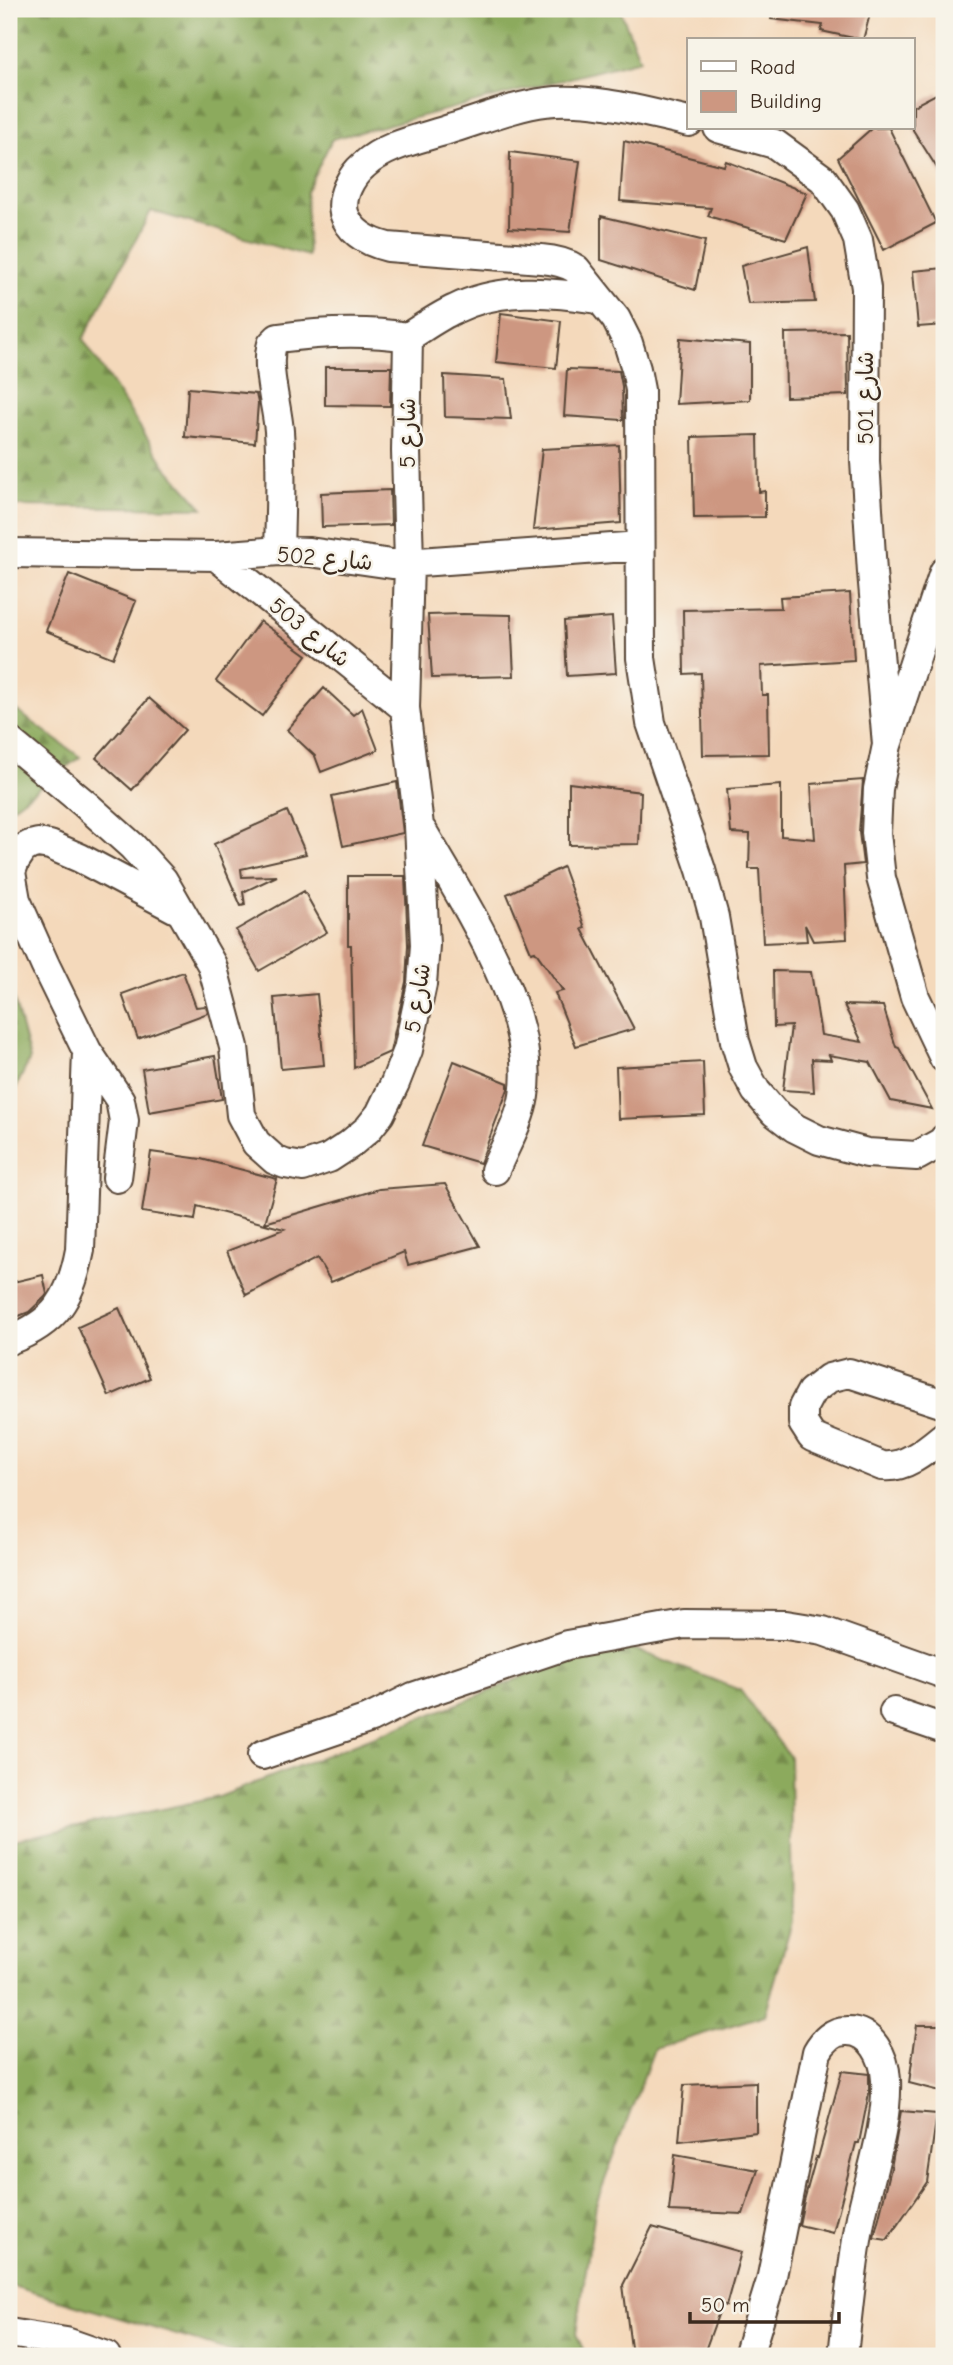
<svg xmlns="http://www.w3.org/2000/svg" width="953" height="2365" viewBox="0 0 953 2365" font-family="'Comic Neue','Playpen Sans Arabic',sans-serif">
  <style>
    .forest { fill: url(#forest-firs); stroke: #646a3e; stroke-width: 2 }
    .building { fill: #cd9781 }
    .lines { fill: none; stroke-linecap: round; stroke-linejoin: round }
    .minor-casing { stroke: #574436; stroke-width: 32 }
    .minor { stroke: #fff; stroke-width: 28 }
    .labels { text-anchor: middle; stroke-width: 5; stroke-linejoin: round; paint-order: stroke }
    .street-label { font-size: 23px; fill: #3b2a1e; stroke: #f7f3e8 }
  </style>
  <defs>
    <pattern id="forest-firs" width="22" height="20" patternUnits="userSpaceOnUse" patternTransform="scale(1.75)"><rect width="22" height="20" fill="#8caa5d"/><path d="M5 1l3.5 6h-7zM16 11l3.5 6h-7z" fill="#748b4c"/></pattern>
  </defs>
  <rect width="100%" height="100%" fill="#f7f3e8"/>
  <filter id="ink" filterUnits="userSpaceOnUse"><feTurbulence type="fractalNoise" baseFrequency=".0143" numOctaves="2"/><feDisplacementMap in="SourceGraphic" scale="14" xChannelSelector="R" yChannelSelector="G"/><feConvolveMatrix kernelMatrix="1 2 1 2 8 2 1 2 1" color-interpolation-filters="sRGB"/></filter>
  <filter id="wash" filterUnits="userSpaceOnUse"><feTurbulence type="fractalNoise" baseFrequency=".00686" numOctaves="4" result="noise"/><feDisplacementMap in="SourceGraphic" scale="28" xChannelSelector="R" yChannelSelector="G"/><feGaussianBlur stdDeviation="1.57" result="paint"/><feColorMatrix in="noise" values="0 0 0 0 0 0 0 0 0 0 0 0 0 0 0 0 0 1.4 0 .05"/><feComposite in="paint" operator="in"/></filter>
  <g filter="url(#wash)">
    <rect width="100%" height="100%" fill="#f4d9bb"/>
    <!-- forest -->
    <path class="forest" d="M9,9H620L640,60L332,139L306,192L308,256L151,211L83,339L166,467L203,508L9,506Z
      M9,705L80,757L9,810Z
      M9,981L30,1059L9,1102Z
      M608,1639L740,1690L790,1757L792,1921L765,2015L654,2049L596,2204L576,2334L586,2356H239L237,2353L9,2285V1841L219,1797L493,1690Z"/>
    <g id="blocks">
      <!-- building -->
      <path class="building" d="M772,9H846L870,14L863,40L821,31L823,25L771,19Z
        M938,93L944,103V179L913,130V106Z
        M872,128H889L936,223L884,250L838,158Z
        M624,141L724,166L726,161L807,193L786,239L708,216L711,208L620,201Z
        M510,152L580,161L570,232L509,228Z
        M601,216L705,241L695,290L601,260Z
        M808,247L815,302L748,304L741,266Z
        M944,268V325L918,327L913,271Z
        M501,313L561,321L556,368L496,362Z
        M847,332L848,395L786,397L785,333Z
        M680,338L750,344V400L676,404Z
        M325,367H391L390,406L325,405Z
        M567,369L619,371L622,386L623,420L564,416Z
        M444,375L506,379L511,419L445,417Z
        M188,388L256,394L258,403L255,443L185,437Z
        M758,435L759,492L765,491V517L694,518L692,437Z
        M619,445L621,523L533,530L542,449Z
        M390,490L391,525L322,527L321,493Z
        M69,574L136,601L113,658L46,631Z
        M850,593L854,660L761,666L762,695H768L769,754L703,755L701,673L684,674L683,610L781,608L780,597Z
        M463,614L511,615L514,676L432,678L428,615Z
        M612,617L616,673L567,676L564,621Z
        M260,621L307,655L262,716L216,681Z
        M324,688L353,715L362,708L378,750L321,772L315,756L287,730Z
        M149,698L185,730L132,790L96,758Z
        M863,780L859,832L863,864L844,866L847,939L813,941L805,925L807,941L763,943L759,869H749L750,834L731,833L727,789L781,785V836L815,839L811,784Z
        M397,782L403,833L343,846L332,796Z
        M569,783L641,792L639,844L569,845Z
        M287,811L306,854L241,869L242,877L277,876L243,892L245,905L241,906L214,844Z
        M563,867L585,928L582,929L634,1029L576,1046L555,993L563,991L535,951L531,952L507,894Z
        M348,876H405L408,945L406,982L390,1052L354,1068L351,945H348Z
        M304,891L327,932L259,971L236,930Z
        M773,971L811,972L821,1035L862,1042L844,1005L883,1006L896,1047L899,1048L932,1109L891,1101L870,1062L829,1055L831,1060L812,1059L814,1092L783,1090L791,1026L774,1027Z
        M183,972L196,1007L206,1006L208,1013L138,1039L122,994Z
        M317,994L324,1065L281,1069L274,998Z
        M215,1056L222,1099L149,1112L142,1069Z
        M454,1061L508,1083V1089L480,1163L422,1146Z
        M703,1062L705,1115L618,1119L616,1067Z
        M151,1152L201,1159L277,1179L265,1223L379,1189L445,1184L480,1246L408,1265L404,1252L331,1282L317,1258L246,1295L227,1251L284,1229L197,1206L195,1220L142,1212Z
        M43,1275L47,1294L45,1297L29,1312L9,1320V1283Z
        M119,1308L150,1378L109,1396L78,1327Z
        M917,2025H944V2092L909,2083Z
        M842,2071L869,2074V2093L859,2143H856L833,2233L799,2225L804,2201L816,2157L818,2158Z
        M756,2082V2132L679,2141L684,2085Z
        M901,2111L937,2114L927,2182L887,2240L874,2238L891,2168Z
        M675,2155L758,2170L743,2214L669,2211Z
        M652,2227L741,2252L726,2306L722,2304L703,2356H632L623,2285Z"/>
    </g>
  </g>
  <g filter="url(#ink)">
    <use href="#blocks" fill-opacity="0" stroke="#574436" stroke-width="2"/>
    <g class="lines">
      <defs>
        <path id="minor" d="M689,122C645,112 590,96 546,102C514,106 483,119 453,128C424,138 386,144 364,165C351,176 340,196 344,213C350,233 368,242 388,247L541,259C554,260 565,262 576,269L616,319L628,343L636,369L640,390L641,658L651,723L701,870L714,917L735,1041L743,1067L756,1091L774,1112L795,1128L819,1140L867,1153L917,1156L942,1142L944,1139
          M718,128L775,144L823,179L845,210L858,240L866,288L865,461L872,572L887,745
          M408,337C424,327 439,316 455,309C500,287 549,291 598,299
          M279,551C280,511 282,471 279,431C277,405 265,368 272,344L278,338C322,332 364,330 408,337
          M9,553L216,556L279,551L309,552L392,564L640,546
          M216,556L405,708
          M944,572L887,745L878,789L876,833L881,878L915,997L944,1058
          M9,741L85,804L132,846L163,880L212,965L234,1047L241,1115L256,1143L275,1160L285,1164L303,1167L329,1158L349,1145L368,1129L380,1114L395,1083L408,1050L422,984L425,945L419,826L405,708L409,563L406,451L408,337
          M423,832C463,901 538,1013 524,1096C520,1121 505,1146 495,1170
          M117,1178L124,1121L120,1100L87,1051L45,965L16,900L11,872L15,861L23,849L30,845L38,843L50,845L80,858L180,911
          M9,1340C56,1323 71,1298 80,1250L87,1051
          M944,1404L849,1373L829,1378L811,1392L803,1407V1423L812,1437L882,1466C905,1469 927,1450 944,1436
          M894,1712L944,1729
          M262,1755L371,1718L413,1697L567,1645L684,1624L786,1625L823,1631L944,1674
          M9,2333L66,2342L106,2356
          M748,2356L771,2281L817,2052C823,2041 833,2031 846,2031C872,2030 885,2058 886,2080C888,2123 870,2175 861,2217C852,2263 848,2310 843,2356"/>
      </defs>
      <!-- minor casing -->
      <use href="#minor" class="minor-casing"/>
      <!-- minor -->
      <use href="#minor" class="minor"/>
    </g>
  </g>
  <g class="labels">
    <!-- street labels -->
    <g class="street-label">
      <text transform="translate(865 398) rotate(-90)" y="8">شارع 501</text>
      <text transform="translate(407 433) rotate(-90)" y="8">شارع 5</text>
      <text transform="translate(325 558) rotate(5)" y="8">شارع 502</text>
      <text transform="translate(310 632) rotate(39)" y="8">شارع 503</text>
      <text transform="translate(417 998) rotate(-81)" y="8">شارع 5</text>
    </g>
  </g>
  <!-- margin -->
  <rect width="953" height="2365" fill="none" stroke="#f7f3e8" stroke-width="35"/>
  <!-- legend -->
  <rect x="687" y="38" width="228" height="91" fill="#f7f3e8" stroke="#aca397" stroke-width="2"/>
  <rect x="701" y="61" width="35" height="10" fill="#ffffff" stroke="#aca397" stroke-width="2"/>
  <text x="750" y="74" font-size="21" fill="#3b2a1e">Road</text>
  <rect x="701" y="91" width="35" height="21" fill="#cd9781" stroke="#aca397" stroke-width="2"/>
  <text x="750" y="108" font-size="21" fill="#3b2a1e">Building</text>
  <!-- scale -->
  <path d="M690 2312v10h149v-10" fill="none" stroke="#3b2a1e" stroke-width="3.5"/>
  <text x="701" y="2312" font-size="21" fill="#3b2a1e" stroke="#f7f3e8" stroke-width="5" paint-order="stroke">50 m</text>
</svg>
